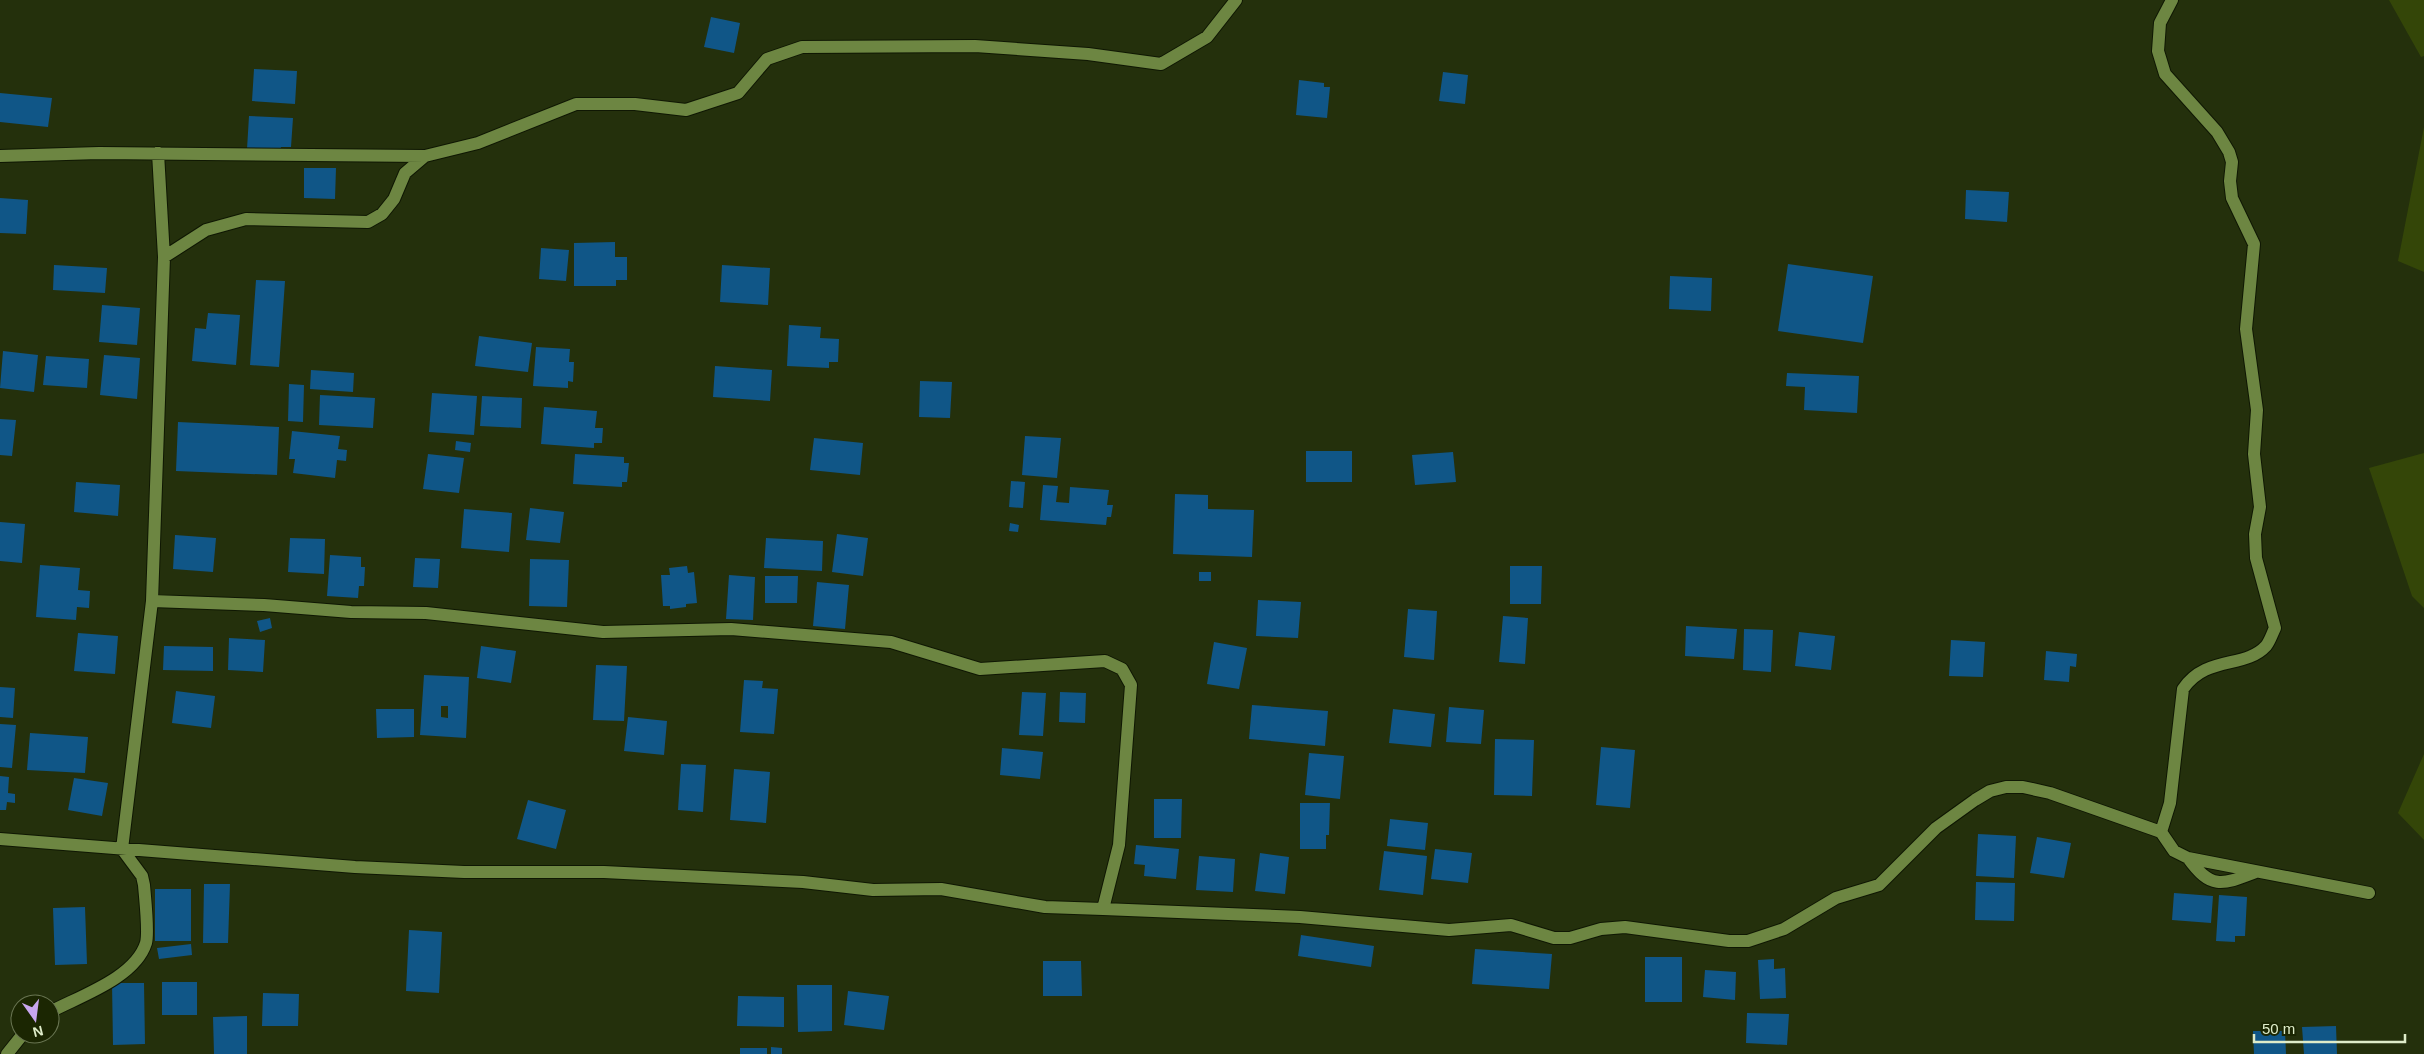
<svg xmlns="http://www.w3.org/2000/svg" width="2424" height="1054" viewBox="0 0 2424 1054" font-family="Arial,sans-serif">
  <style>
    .green { fill: #344608 }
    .building { fill: #105687; fill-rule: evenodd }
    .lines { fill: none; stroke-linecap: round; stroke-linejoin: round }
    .street-casing { stroke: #0f1703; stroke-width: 14 }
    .street { stroke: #6d8642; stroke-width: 12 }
  </style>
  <rect width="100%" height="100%" fill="#24300c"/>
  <!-- green -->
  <path class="green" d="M2389,0H2424V56L2421,57Z
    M2424,127V272L2398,261Z
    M2424,453V608L2412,596L2369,468Z
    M2424,754V840L2398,813Z"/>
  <!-- building -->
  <path class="building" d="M711,17L740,23L734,53L704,47Z
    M254,69L297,71L295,104L252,101Z
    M1443,72L1468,75L1465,104L1439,101Z
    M1299,80L1324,83V87H1330L1327,118L1296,115Z
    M0,93L52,98L48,127L0,122Z
    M249,116L293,118L291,147H281L280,152L247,149Z
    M304,168H336L335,199L304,198Z
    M1966,190L2009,192L2007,222L1965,219Z
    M0,198L28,200L26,234L0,233Z
    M615,242V257H627V280H616V286H574V243Z
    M541,248L569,250L566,281L539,279Z
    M1788,264L1873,276L1863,343L1778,331Z
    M54,265L107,268L105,293L53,290Z
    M722,265L770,268L768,305L720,302Z
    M1670,276L1712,278L1711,311L1669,309Z
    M256,280L285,281L279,367L250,365Z
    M102,305L140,308L137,345L99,342Z
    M208,313L240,315L236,365L192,361L195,328L206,329Z
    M789,325L821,327L820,338L839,339L838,362H829V368L787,366Z
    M479,336L532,343L528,372L475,366Z
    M536,347L570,349L569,362H574L573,382L568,381V388L533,386Z
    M3,351L38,355L34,392L0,388Z
    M104,355L140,358L137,399L100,395Z
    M46,356L89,359L87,388L43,385Z
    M715,366L772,370L770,401L713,397Z
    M311,370L354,373L353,392L310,389Z
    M1787,373L1859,376L1857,413L1804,410L1805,387L1786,386Z
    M920,381L952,382L950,418L919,417Z
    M289,384L304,385L303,422L288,421Z
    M432,393L477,396L474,435L429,432Z
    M320,395L375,398L373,428L319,425Z
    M482,396L522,398L521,428L480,426Z
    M544,407L597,411L595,428H603L602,443H594V448L541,444Z
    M0,419L16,420L12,456L0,455Z
    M178,422L279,427L277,475L176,471Z
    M292,431L340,436L338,449L347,450L346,461L337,460L335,478L293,473L295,459H289Z
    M1025,436L1061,438L1057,478L1022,475Z
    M814,438L863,443L860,475L810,470Z
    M456,441L471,443L470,452L455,450Z
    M1306,451H1352V482H1306Z
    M1453,452L1456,482L1415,485L1412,455Z
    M428,454L464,458L459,493L423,489Z
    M575,454L624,457V463H629L627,482H622V487L573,484Z
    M1011,481L1025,482L1023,508L1009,507Z
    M76,482L120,485L118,516L74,512Z
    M1043,485L1058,486L1056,502L1069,503L1070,487L1109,490L1107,505H1113L1111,517H1107L1106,525L1040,520Z
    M1175,494L1208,495V509L1254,510L1252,557L1173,554Z
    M530,508L564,512L560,543L526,540Z
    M464,509L512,513L509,552L461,548Z
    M0,522L25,524L22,563L0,561Z
    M1010,523L1019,525L1018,532L1009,531Z
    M837,534L868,538L863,576L832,572Z
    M175,535L216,538L213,572L173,569Z
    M290,538L325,539L324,574L288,572Z
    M766,538L823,541L822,571L764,568Z
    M330,555L361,557V567H365L364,586H359L358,598L327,596Z
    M415,558L440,559L438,588L413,587Z
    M530,559L569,560L567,607L529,606Z
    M40,565L80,568L78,590L90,591L89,608L77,607L76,620L36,617Z
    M687,566L688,573L694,572L697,603L686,604V607L670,609V606H663L661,575H670L669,568Z
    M1510,566H1542L1541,604H1510Z
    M1199,572H1211V581H1199Z
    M729,575L755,577L753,620L726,619Z
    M765,576H798L797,603H765Z
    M817,582L849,585L845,629L813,626Z
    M1258,600L1301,602L1298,638L1256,636Z
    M1408,609L1437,611L1434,660L1404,657Z
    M1503,616L1528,618L1525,664L1499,662Z
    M270,618L272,628L260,632L257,621Z
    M1686,626L1737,629L1734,659L1685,656Z
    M1744,629L1773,630L1771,672L1743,670Z
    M1799,632L1835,636L1831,670L1795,666Z
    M78,633L118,636L115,674L74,671Z
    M229,638L265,640L263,672L228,670Z
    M1951,640L1985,642L1983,677L1949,676Z
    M1214,642L1247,648L1239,689L1207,684Z
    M164,646L213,647V671L163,670Z
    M481,646L516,651L511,683L477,678Z
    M2046,651L2077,654L2076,667L2070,666L2069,682L2044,680Z
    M596,665L627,666L624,721L593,720Z
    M424,675L469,677L466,738L420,735ZM441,706H448V718L441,717Z
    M744,680L763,681L762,688L778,689L774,734L740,732Z
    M0,687L15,688L13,718L0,717Z
    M176,691L215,696L211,728L172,723Z
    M1022,692L1046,693L1043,736L1019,735Z
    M1060,692L1086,693L1085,723L1059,722Z
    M1252,705L1328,711L1325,746L1249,739Z
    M1449,707L1484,710L1481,744L1446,742Z
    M376,709H414V737L377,738Z
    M1393,709L1435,714L1431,747L1389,743Z
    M628,717L667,721L664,755L624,751Z
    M0,724L16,725L12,768L0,767Z
    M30,733L88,737L85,773L27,770Z
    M1495,739L1534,740L1532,796L1494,795Z
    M1601,747L1635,750L1630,808L1596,805Z
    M1002,748L1043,752L1040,779L1000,775Z
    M1309,753L1344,756L1340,799L1305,795Z
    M681,764L706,765L703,812L678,810Z
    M734,769L770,772L766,823L730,820Z
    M0,776L9,777L8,793L15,794V803L7,802L6,810H0Z
    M74,778L108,783L102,816L68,810Z
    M1154,799H1182L1181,838H1154Z
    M528,800L566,810L556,849L517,839Z
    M1300,803H1330L1329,835H1326V849H1300Z
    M1390,819L1428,823L1425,850L1387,846Z
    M1978,834L2016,836L2014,878L1976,876Z
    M2037,837L2071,843L2064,878L2030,873Z
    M1136,845L1179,849L1176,879L1144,876L1145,865L1134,864Z
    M1435,849L1472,853L1468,883L1431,879Z
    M1384,851L1427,856L1423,895L1379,890Z
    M1260,853L1289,857L1285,894L1255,891Z
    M1199,856L1235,859L1233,892L1196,890Z
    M1976,882L2015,883L2014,921L1975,920Z
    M204,884H230L228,943H203Z
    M155,889H191V941H155Z
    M2174,893L2213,896L2211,923L2172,920Z
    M2219,895L2247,897L2245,936H2235V942L2216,941Z
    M85,907L87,964L55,965L53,908Z
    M409,930L442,932L439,993L406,991Z
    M1301,935L1374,946L1371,967L1298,956Z
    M191,944L192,955L159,959L157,948Z
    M1475,949L1552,954L1549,989L1472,984Z
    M1645,957H1682V1002H1645Z
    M1774,959V969L1785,968L1786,998L1760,999L1758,960Z
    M1043,961H1081L1082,996H1043Z
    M1705,970L1736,972L1735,1000L1703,997Z
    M162,982H197V1015H162Z
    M112,983H144L145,1044L113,1045Z
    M797,985H832V1031L798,1032Z
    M848,991L889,996L884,1030L844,1025Z
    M263,993L299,994L298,1026H262Z
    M738,996L784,997V1027L737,1026Z
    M1747,1013L1789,1014L1787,1045L1746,1043Z
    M247,1016V1054H214L213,1017Z
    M2336,1026L2337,1054H2304L2302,1027Z
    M2253,1031H2285L2286,1054H2254Z
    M771,1047L782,1048V1054H771Z
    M740,1048H767V1054H740Z"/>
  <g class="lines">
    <defs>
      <path id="street" d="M158,153L164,257
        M0,156L99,153L425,156
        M2161,832L2170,803L2183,689C2206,655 2245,669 2266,646C2270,641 2272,634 2275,628L2256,558L2255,534L2260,507L2254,454L2257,410L2246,329L2254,244L2232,198L2230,181L2232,162L2229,152L2217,132L2165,74L2158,51L2160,23L2172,0
        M0,839L355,867L464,872H604L803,882L873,890L941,889L1045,907L1103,909L1119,845L1131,685L1122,669L1105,661L980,669L891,642L731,629L603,632L426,613L351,612L264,605L152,601L164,257L206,230L246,219L368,222L382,214L394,199L405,173L425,156L478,143L576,104H635L686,110L738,93L767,59L802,47L975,46L1088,54L1161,64L1207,37L1236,0
        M2188,858C2211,890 2222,885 2256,872
        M1103,909L1300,917L1449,930L1511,925L1554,938H1570L1601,929L1625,927L1729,941H1748L1784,929L1836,898L1879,885L1936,828L1975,800L1990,791L2006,787H2023L2050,793L2161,832L2174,851L2188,858L2369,893
        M50,1012C80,996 135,978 146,943C149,932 145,898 144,885L142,876L122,849L152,601
        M7,1054L23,1034"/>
    </defs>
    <!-- street casing -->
    <use href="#street" class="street-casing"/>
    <!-- street -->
    <use href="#street" class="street"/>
  </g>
  <!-- north arrow -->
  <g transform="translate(35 1019) rotate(166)"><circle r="24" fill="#1b2602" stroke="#697552"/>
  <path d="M0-4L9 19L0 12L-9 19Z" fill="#c8a6ef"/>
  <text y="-8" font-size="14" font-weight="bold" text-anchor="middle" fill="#deecc9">N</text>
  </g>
  <!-- scale -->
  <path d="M2254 1034v8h151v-8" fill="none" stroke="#deecc9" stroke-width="2.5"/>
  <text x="2262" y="1034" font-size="15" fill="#deecc9" stroke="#1b2602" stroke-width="4" paint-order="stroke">50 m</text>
</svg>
